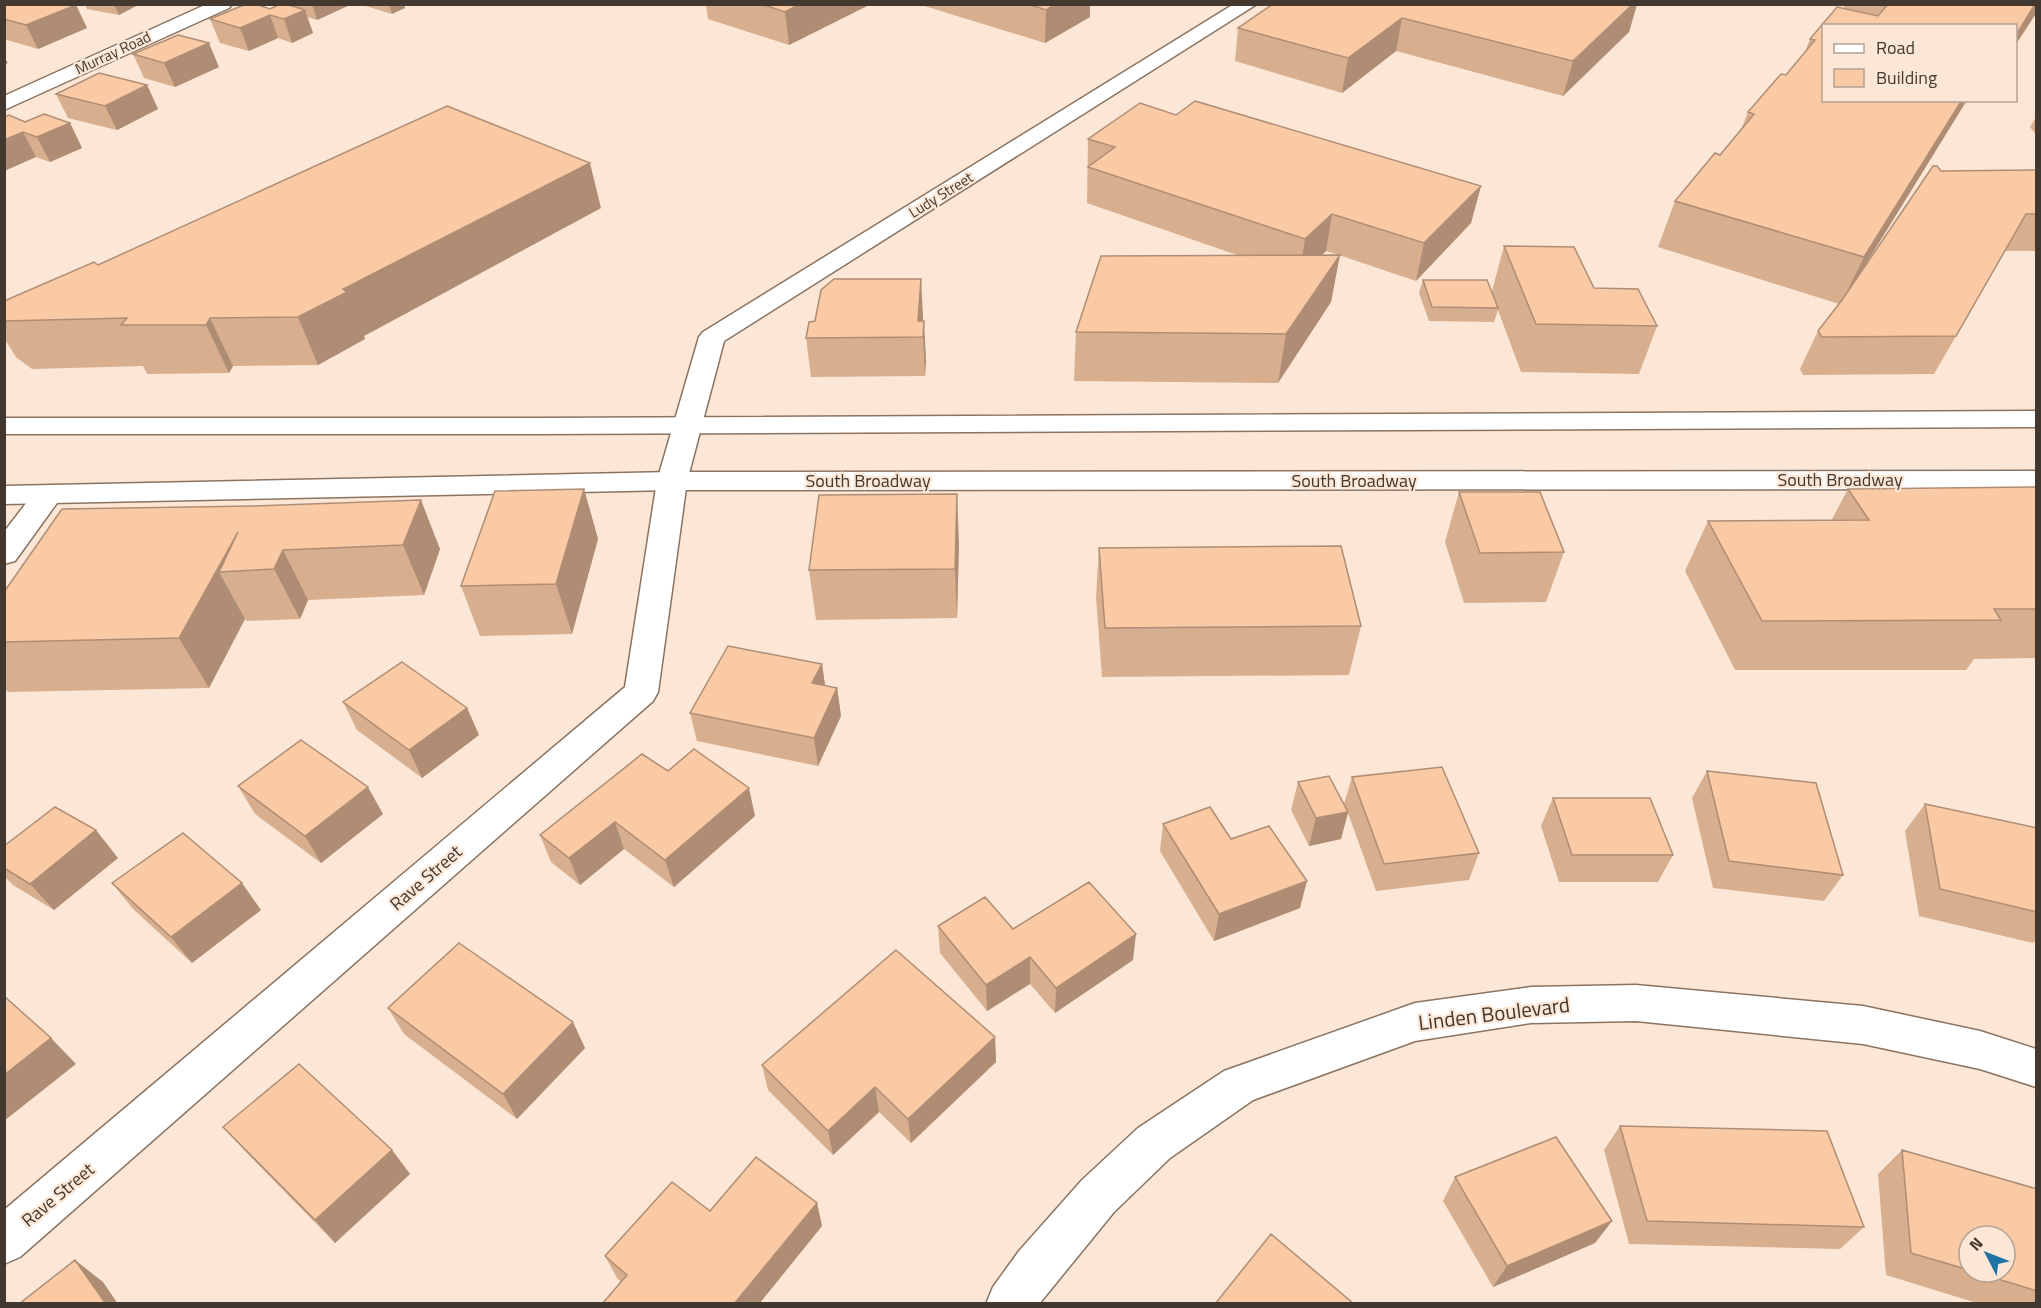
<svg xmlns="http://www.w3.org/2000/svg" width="2041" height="1308" viewBox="0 0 2041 1308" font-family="'Titillium Web',sans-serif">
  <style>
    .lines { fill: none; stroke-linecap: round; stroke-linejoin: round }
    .minor-casing { stroke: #8a7361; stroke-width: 3 }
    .primary-casing { stroke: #8a7361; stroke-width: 3 }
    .minor { fill: #fff; fill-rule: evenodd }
    .primary { fill: #fff; fill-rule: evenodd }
    .wall { fill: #d7ae8e; fill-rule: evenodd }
    .shaded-wall { fill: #af8d74 }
    .building { fill: #facaa5; stroke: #af8d74; stroke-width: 1.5 }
    .labels { text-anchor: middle; stroke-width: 4.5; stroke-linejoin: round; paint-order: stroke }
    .far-street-label { font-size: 15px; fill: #423830; stroke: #fce7d7 }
    .street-label { font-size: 18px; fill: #423830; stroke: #fce7d7 }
    .near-street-label { font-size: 21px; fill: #423830; stroke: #fce7d7 }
  </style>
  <rect width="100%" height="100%" fill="#fce7d7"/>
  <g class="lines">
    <defs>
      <path id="minor" d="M207,4H232L229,8L4,110V96Z
        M1234,4H1257L724,341L687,481L658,692L653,701L20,1257L4,1264V1210L625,687L657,481L699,337L703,332Z
        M47,487L57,489L62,496L15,561L4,564V532L37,489Z
        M1636,985L1863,1006L1980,1031L2036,1049V1087L1980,1069L1863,1044L1636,1021L1531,1023L1415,1041L1253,1100L1170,1158L1114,1212L1039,1304H986L993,1287L1019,1251L1082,1180L1138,1128L1224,1071L1415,1003L1531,987Z"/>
      <path id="primary" d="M2036,411V427L538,434H4V418H538Z
        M2036,471V489L672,490L4,504V486L672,472Z"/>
    </defs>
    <!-- minor casing -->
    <use href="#minor" class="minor-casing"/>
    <!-- primary casing -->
    <use href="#primary" class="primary-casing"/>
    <!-- minor -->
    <use href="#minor" class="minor"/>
    <!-- primary -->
    <use href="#primary" class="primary"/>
  </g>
  <!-- wall -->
  <path class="wall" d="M85,4H140L119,15L87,9Z
    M280,4H352L317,20L307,17L313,33L292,43L278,38L249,51L220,43L210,19L270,9Z
    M359,4H404L405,8L392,14Z
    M706,4H871L789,45L708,19Z
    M918,4H1090V17L1045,43Z
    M1273,4H1637L1629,32L1563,96L1396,51L1342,93L1235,61L1238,28Z
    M1845,4H2037V12L2016,44V26L1824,100H1967L1863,269L1941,171L2037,170V251H2005L1934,374L1803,375L1800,369L1818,331L1839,304L1658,247L1675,201L1720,155L1741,130L1748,112L1786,75L1805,52L1810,39L1843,9Z
    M4,5H76L87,28L38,49L4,39Z
    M133,54L219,67L175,87L144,78Z
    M147,85L158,109L117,130L68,118L56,94Z
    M1176,115L1481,186L1471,223L1416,281L1339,255L1331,302L1278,383L1074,381L1076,332L1237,255L1087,203L1088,139ZM1326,251L1338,255H1322Z
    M2037,115V136L2030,127Z
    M4,117L25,122L70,123L82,148L50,162L36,157L4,171Z
    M601,208L364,336L365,339L318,365L233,366L229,373L147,374L143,366L32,369L16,357L4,338V301L98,265Z
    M1504,246L1594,288L1657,326L1639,374L1521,372L1498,310L1494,322L1429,321L1419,293L1423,280L1492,291Z
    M923,317L926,360L925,376L811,377L806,338Z
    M2037,487V658L1974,659L1966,670H1735L1685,571L1708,521H1831L1848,489Z
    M584,489L598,539L572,634L480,636L461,586Z
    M1459,492L1564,552L1546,602L1464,603L1445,542Z
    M253,506L440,549L424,595L308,600L300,619L247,621L245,619L209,688L8,692L4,688V592Z
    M959,543L957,618L816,620L809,570Z
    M1099,548L1361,626L1349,675L1102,677L1096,597Z
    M822,664L825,686L837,688L841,716L818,766L697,741L690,713Z
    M343,702L467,708L479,735L422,778L357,730Z
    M668,771L755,816L674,887L624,849L580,885L551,862L540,835Z
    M1707,771L1843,875L1824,901L1713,888L1692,798Z
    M1352,777L1479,853L1469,880L1376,891L1348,813L1341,839L1309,846L1291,810L1298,782L1344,804Z
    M238,786L383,814L321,863L255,814Z
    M1553,798L1673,855L1658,882H1559L1541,826Z
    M1925,804L2037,828V939L2033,943L1919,916L1905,831Z
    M1163,824L1231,839L1300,908L1214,941L1160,851Z
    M4,846L118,858L54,910L13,885L4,876Z
    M112,883L261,910L192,963L133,909Z
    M938,926L1013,929L1133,960L1055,1013L1030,984L987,1011L940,953Z
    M388,1008L585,1048L517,1119L404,1034Z
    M995,1037L996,1062L911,1143L879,1112L833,1155L768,1090L762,1065Z
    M1620,1126L1864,1227L1840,1249L1629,1244L1604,1150Z
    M223,1127L392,1150L410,1174L335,1243L245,1151Z
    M1902,1150L2037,1189V1304H1980L1886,1275L1878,1174ZM1969,1236L2005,1272H1969Z
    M1455,1177L1612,1221L1595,1243L1493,1287L1443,1201Z
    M817,1203L822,1226L759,1304H602L621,1282L617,1278L605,1256L710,1211Z"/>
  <!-- shaded-wall -->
  <path class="shaded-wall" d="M114,4H140L119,15Z
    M312,4H352L317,20Z
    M389,4H404L405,8L392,14Z
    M800,4H871L789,45L785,12Z
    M1055,4H1090V17L1045,43L1046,10Z
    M1633,4H1637L1629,32L1563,96L1573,61Z
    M2035,4H2037V12L2016,44V35Z
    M76,5L87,28L38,49L26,25Z
    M305,10L313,33L292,43L284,19Z
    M270,15L278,38L249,51L240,28Z
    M1402,18L1396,51L1342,93L1348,58Z
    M209,43L219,67L175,87L164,63Z
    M4,57L8,63L4,65Z
    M147,85L158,109L117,130L105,106Z
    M1962,100H1967L1841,304L1864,257Z
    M70,123L82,148L50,162L37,137Z
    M23,132L36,157L4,171V140Z
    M590,163L601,208L364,336L365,339L318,365L298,317L343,289Z
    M1481,186L1471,223L1416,281L1424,243Z
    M1332,214L1326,251L1299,277L1305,239Z
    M1340,255L1331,302L1278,383L1286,334Z
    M921,279L923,317L922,337L918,321Z
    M210,318L233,366L229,373L206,325Z
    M924,321L926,360L925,376L923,337Z
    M584,489L598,539L572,634L556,584Z
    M957,494L959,543L957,618L955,569Z
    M421,500L440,549L424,595L403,545Z
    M238,532L219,572L245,619L209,688L179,638Z
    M283,550L308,600L300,619L274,569Z
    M822,664L826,692L812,683Z
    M837,688L841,716L818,766L814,738Z
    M467,708L479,735L422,778L409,750Z
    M368,787L383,814L321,863L305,836Z
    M749,788L755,816L674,887L665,860Z
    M1348,812L1341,839L1309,846L1316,818Z
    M615,822L624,849L580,885L569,858Z
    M96,830L118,858L54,910L30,884Z
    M1307,881L1300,908L1214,941L1219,914Z
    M242,883L261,910L192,963L171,937Z
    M1136,934L1133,960L1055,1013L1056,988Z
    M1030,957V984L987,1011L986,985Z
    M573,1022L585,1048L517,1119L503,1094Z
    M995,1037L996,1062L911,1143L908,1119Z
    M51,1038L76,1064L4,1121V1075Z
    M875,1087L879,1112L833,1155L828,1131Z
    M392,1150L410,1174L335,1243L315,1220Z
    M817,1203L822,1226L759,1304H734Z
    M1612,1221L1595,1243L1493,1287L1507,1266Z
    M75,1260L103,1282L118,1304H106Z"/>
  <!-- building -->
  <path class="building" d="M74,4L76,5L26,25L4,19L5,4Z
    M246,4H255L270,9L280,4H286L305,10L284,19L270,15L240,28L210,19Z
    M761,4H800L785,12Z
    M1028,4H1055L1046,10Z
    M1273,4H1633L1573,61L1402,18L1348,58L1238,28Z
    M1888,4H2035L2016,35V26H1824V100H1962L1864,257L1675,201L1715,153L1720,155L1754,114L1748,112L1781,74L1786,75L1815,40L1810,39L1837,7L1878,16Z
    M178,35L209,43L164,63L133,54Z
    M99,73L147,85L105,106L56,94Z
    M1195,101L1481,186L1424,243L1332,214L1305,239L1088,167L1115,147L1088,139L1140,103L1176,115Z
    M447,106L590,163L343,289L347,292L298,317L210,318L206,325H121L127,318L4,321V301L94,262L98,265Z
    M44,114L70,123L37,137L23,132L4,140V117L9,115L25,122Z
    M1933,166H1937L1941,171L2037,170V214H2026L1956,336L1822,337L1818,331L1842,300Z
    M1504,246L1574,247L1594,288L1638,289L1657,326L1536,324Z
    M1340,255L1286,334L1076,332L1101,256Z
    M834,279H921L918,321H924L923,337L806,338L809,322L815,321L821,290Z
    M1423,280H1487L1498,308L1432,307Z
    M2037,487V609H1994L2001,620L1762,621L1708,521L1869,520L1848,489Z
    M584,489L556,584L461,586L495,491Z
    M1459,492H1540L1564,552L1480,553Z
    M957,494L955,569L809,570L819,495Z
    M421,500L403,545L283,550L274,569L219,572L238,532L179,638L4,642V592L62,509L253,506Z
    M1341,546L1361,626L1105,628L1099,548Z
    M728,646L822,664L812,683L837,688L814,738L690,713Z
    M402,662L467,708L409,750L343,702Z
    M301,740L368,787L305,836L238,786Z
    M694,749L749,788L665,860L615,822L569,858L540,835L642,754L668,771Z
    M1442,767L1479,853L1384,864L1352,777Z
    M1707,771L1816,783L1843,875L1729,861Z
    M1329,776L1348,812L1316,818L1298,782Z
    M1553,798H1650L1673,855H1572Z
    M1925,804L2037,828V912L1940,889Z
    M55,807L96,830L30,884L4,868V846Z
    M1210,807L1231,839L1269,826L1307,881L1219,914L1163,824Z
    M183,833L242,883L171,937L112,883Z
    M1089,882L1136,934L1056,988L1030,957L986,985L938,926L985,897L1013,929Z
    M459,943L573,1022L503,1094L388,1008Z
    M896,950L995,1037L908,1119L875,1087L828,1131L762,1065Z
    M4,996L51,1038L4,1075Z
    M299,1064L392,1150L315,1220L223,1127Z
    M1620,1126L1827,1131L1864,1227L1647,1221Z
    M1556,1137L1612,1221L1507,1266L1455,1177Z
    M1902,1150L2037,1189V1291L1975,1272H2005V1236H1969V1270L1911,1253Z
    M756,1157L817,1203L734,1304H602L627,1275L605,1256L672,1182L710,1211Z
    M1271,1234L1354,1304H1215Z
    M75,1260L106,1304H19Z"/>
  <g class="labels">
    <!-- far-street labels -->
    <g class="far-street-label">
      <text transform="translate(113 53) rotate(-25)" y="5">Murray Road</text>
      <text transform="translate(941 195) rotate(-32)" y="5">Ludy Street</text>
    </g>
    <!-- street labels -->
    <g class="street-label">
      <text x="1840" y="486">South Broadway</text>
      <text x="868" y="487">South Broadway</text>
      <text x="1354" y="487">South Broadway</text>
      <text transform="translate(426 878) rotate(-41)" y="6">Rave Street</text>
      <text transform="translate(58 1195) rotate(-40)" y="6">Rave Street</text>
    </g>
    <!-- near-street labels -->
    <g class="near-street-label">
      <text transform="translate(1494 1014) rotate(-7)" y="7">Linden Boulevard</text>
    </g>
  </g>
  <!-- border -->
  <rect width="2041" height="1308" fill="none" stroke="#423830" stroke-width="12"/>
  <!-- legend -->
  <rect x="1822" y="24" width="195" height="78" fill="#fce7d7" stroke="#b2a194" stroke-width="1.5"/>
  <rect x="1834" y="44" width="30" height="9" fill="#ffffff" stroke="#b2a194" stroke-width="1.5"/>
  <text x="1876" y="54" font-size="18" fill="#423830">Road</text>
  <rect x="1834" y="69" width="30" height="18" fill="#facaa5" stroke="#b2a194" stroke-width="1.5"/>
  <text x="1876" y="84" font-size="18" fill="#423830">Building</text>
  <!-- north arrow -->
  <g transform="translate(1987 1254) rotate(312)"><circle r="28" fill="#fce7d7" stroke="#b2a194" stroke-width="1.5"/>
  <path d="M0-4.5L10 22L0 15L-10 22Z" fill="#1e74a4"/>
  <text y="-9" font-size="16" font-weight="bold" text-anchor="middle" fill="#423830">N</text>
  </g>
</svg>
